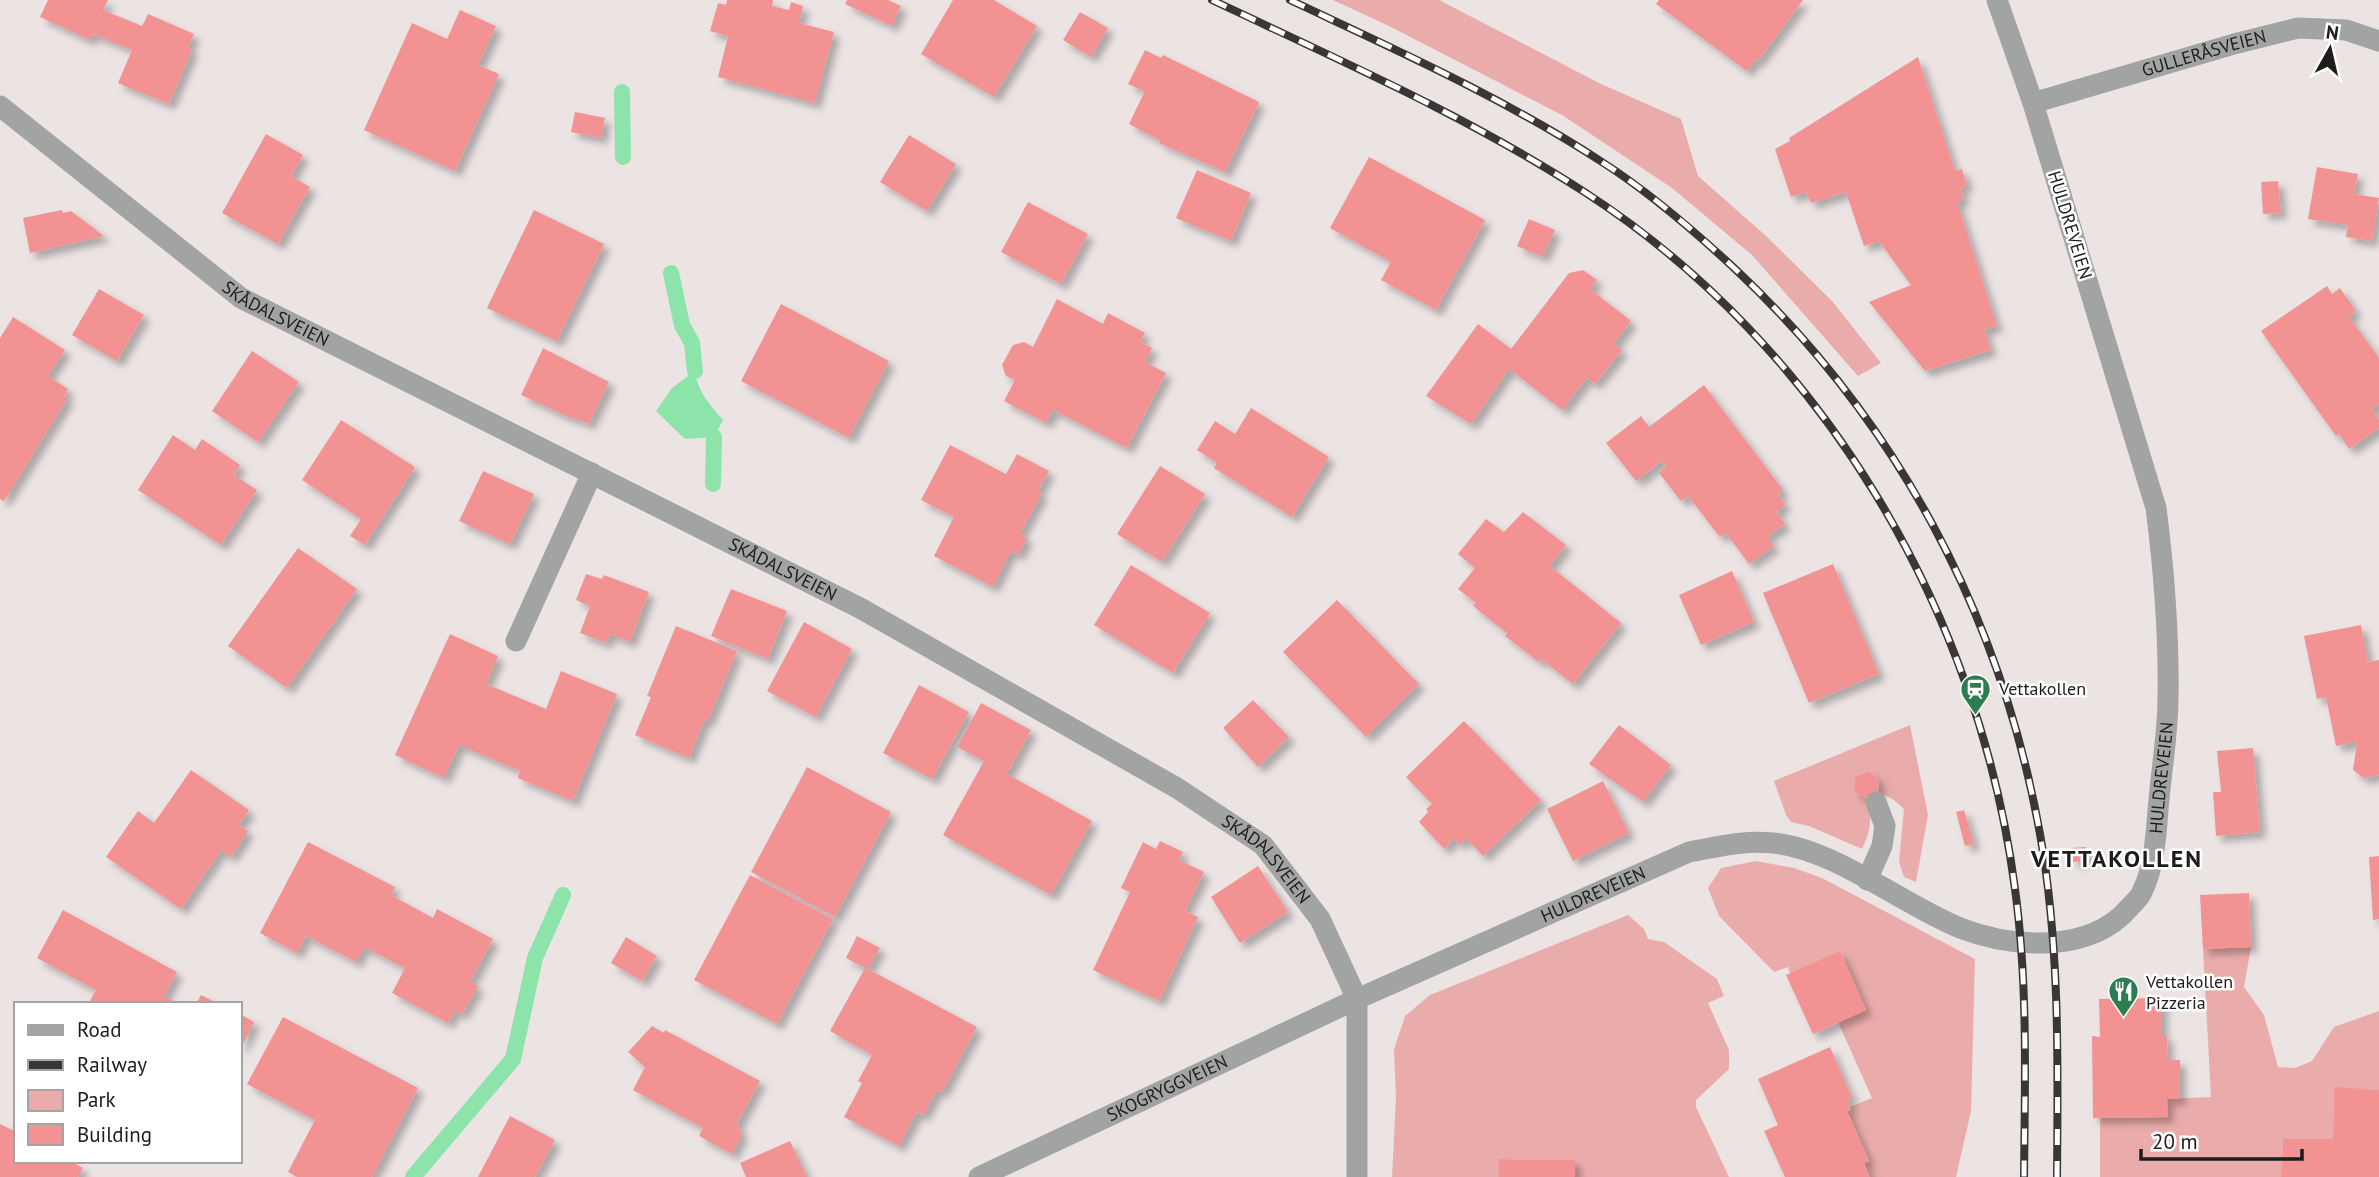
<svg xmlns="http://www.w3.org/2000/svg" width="2379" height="1177" viewBox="0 0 2379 1177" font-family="'PT Sans',sans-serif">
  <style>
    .green { fill: #e9acab }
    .water { fill: #8ce4ab }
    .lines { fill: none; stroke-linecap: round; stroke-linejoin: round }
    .stream { stroke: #8ce4ab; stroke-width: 16 }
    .building { fill: #f39293; filter: url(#shadow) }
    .service { stroke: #a1a4a2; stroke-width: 21 }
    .minor { stroke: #a1a4a2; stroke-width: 21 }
    .rail-casing { stroke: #3a3636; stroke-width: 8 }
    .rail { stroke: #fff; stroke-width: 5; stroke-dasharray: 16; stroke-linecap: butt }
    .labels { text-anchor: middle; stroke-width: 5; stroke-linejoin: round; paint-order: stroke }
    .street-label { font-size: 18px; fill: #1e1b1b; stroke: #fff }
    .poi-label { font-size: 18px; fill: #1e1b1b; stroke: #fff; text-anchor: start }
    .district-label { font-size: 24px; font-weight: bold; letter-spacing: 2px; fill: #1e1b1b; stroke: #fff }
  </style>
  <defs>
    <filter id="shadow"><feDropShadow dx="6" dy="6" stdDeviation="3.5" flood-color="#0004"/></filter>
  </defs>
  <rect width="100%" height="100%" fill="#ece3e3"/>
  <!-- green -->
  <path class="green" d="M1333,0H1439L1601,84L1681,119L1698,176L1765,235L1833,302L1881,363L1858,376L1752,255L1672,188L1562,115L1389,26Z
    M1910,725L1928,815L1916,882L1904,877L1899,862L1904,809L1894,800L1878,792L1879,781L1870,771L1855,777L1854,792L1865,798C1874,814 1870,833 1862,849L1809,826L1791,822L1786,815L1774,781Z
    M1756,861L1794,868L1822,878L1975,959L1971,1111L1956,1177H1870L1864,1163L1869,1161L1847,1111L1851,1110L1850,1107L1872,1098L1838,1022L1866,1010L1840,952L1790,974L1788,967L1774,972L1719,916L1708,888L1721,868Z
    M1628,915L1644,929L1648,939L1664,942L1717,979L1724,996L1708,1003L1729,1050V1069L1696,1100V1107L1729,1177H1575L1574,1160L1499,1159V1177H1392L1396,1098L1394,1049L1405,1016L1430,995Z
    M2251,947L2244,987L2264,1015L2278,1067L2295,1068L2312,1061L2334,1027L2379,1011V1090L2334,1088L2333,1139H2283L2281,1177H2100V1118L2167,1117V1099L2211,1097L2203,949Z"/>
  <!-- water -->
  <path class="water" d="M695,371C698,393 709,403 723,420L714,437L685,439L656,411L672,388Z"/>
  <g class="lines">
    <!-- stream -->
    <path class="stream" d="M622,92L623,157
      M671,273L682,325L692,343L695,371
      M713,484L714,437
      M413,1177L513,1059L535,958L563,895"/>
  </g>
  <!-- building -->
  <path class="building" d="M48,0H108L103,10L142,26L148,14L194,34L188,47L192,50L169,104L118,83L132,50L93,34L90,40L40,17Z
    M727,0H773L772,6L789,10L791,2L803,6L799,23L834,32L815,103L718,77L728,36L710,31L718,3L726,5Z
    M847,0H888L901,6L892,26L845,4Z
    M953,0H994L1037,26L994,97L921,54Z
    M1659,0H1803L1758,61L1756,59L1747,71L1656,4Z
    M460,10L496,26L478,65L499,74L455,171L364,130L412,23L447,39Z
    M1080,12L1108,28L1091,57L1063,40Z
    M1145,50L1161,58L1163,55L1259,102L1225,172L1159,143L1161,141L1129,124L1145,91L1128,84Z
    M1918,57L1955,171L1962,169L1967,186L1960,189L1964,199L1957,202L1997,326L1984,330L1991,350L1925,371L1869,302L1911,285L1879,241L1864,246L1846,192L1811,203L1806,192L1791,197L1775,149L1790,141L1789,138Z
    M575,112L605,118L601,138L571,132Z
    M266,134L303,155L291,176L310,187L278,244L222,213Z
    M909,135L956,164L927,211L880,182Z
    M1369,157L1485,220L1436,310L1381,280L1391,262L1330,228Z
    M2317,167L2358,174L2354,194L2379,198L2372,241L2346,237L2348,225L2308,219Z
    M1197,170L1251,193L1231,241L1176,218Z
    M2278,181L2281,213L2263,214L2261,182Z
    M1028,202L1088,234L1061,284L1001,252Z
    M62,210L63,213L71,211L104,236L30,253L23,218Z
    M534,210L604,244L557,341L487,308Z
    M1529,219L1555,230L1543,257L1517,246Z
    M1583,270L1597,280L1590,289L1631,321L1614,344L1622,350L1595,384L1587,378L1562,410L1509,369L1471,424L1426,396L1478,324L1511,349L1569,273Z
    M2327,286L2332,294L2340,288L2356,311L2349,317L2379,358V404L2372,409L2379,420V428L2349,449L2339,434L2336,436L2261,331Z
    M99,289L144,315L117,361L72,335Z
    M1057,299L1103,324L1108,313L1145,333L1140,342L1152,348L1145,362L1166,373L1127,448L1053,410L1046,423L1004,401L1015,380L1006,376L1002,365L1013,345L1024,342L1033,347Z
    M781,304L889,361L849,438L741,381Z
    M13,317L65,350L48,376L68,389L64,396L68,398L4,501L0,499V338Z
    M543,348L609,382L589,424L573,417V419L521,395Z
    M252,351L299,382L258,442L212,411Z
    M1704,385L1783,490L1778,494L1785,505L1776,512L1785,524L1767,537L1774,546L1749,564L1726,533L1720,537L1688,496L1681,501L1659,473L1666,466L1662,461L1636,481L1606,443L1641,416L1649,427Z
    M1251,408L1329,457L1292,517L1214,468L1217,463L1197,450L1215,421L1235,434Z
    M341,420L415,467L365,545L350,536L361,519L302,480Z
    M173,435L195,450L202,439L240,465L234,475L257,490L221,545L138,490Z
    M950,445L1006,474L1017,454L1049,471L1038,491L1042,493L1020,534L1027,538L1018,555L1011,551L993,587L934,556L954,517L921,500Z
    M1160,466L1205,494L1162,562L1117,534Z
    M483,471L534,494L510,544L459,521Z
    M1523,512L1566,545L1550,566L1621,623L1573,684L1541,659L1539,662L1505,636L1507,633L1473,606L1476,603L1458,589L1475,568L1458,554L1486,519L1504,532Z
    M298,548L357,589L287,688L228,646Z
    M1833,564L1879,674L1809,703L1763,593Z
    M1131,565L1210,613L1173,673L1094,625Z
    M1732,571L1754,622L1701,645L1679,595Z
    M586,574L602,579L604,575L649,592L630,642L610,634L606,643L580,633L590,606L576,600Z
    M731,589L787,611L768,659L711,636Z
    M1337,600L1419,684L1366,737L1283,652Z
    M804,622L852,649L816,717L767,691Z
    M2361,625L2368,662L2379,660V775L2364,778L2353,770L2357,742L2336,746L2326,697L2317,699L2304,636Z
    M676,626L737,651L708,721L705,719L689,758L635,735L651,697L647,696Z
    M450,634L498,656L486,684L546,709L561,671L617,694L573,801L518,778L520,771L459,745L444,778L395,755Z
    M919,685L969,712L932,779L883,753Z
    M1253,700L1289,737L1258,767L1223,728Z
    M981,703L1031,730L1007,774L1092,821L1051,895L943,835L984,761L957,747Z
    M1464,721L1541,800L1483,856L1466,838L1460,845L1454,838L1444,849L1419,822L1428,812L1426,809L1432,804L1406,777Z
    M1619,725L1671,765L1643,802L1589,764Z
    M2253,748L2260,832L2216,836L2213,792H2221L2217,751Z
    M807,767L891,812L835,917L751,872Z
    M191,770L249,810L239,825L248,831L231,857L221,850L181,909L106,857L138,811L154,823Z
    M1870,771L1879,781L1878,792L1865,798L1854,792L1855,777Z
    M1603,781L1629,833L1573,861L1547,809Z
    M1964,810L1974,844L1965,846L1956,812Z
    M1160,841L1183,852L1179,860L1204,872L1185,911L1198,917L1159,1001L1093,970L1130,892L1121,888L1143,842L1156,849Z
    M308,842L395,887L391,895L433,918L437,909L493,939L470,982L478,986L462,1014L455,1010L448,1023L392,993L405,968L364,947L356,962L306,936L297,953L260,933Z
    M2086,847L2087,861L2073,862L2071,848Z
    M2379,856V919L2373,920L2369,857Z
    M1258,866L1288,912L1240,943L1211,897Z
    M750,875L833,919L777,1024L694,980Z
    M2249,893L2251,947L2203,949L2200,895Z
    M63,910L177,972L164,996L172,1000L170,1004H88L96,990L37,958Z
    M857,936L880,948L868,969L977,1027L942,1092L937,1090L923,1116L917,1112L899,1146L844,1117L862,1083L858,1081L872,1055L830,1031L865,968L846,958Z
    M626,937L657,956L642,981L611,963Z
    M1840,951L1866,1010L1813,1034L1786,975Z
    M201,995L219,1004H196Z
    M2162,998V1036H2167L2168,1060H2180V1099H2167L2168,1117L2093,1118L2092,1036L2100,1037L2099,999Z
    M240,1014L254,1022L240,1050Z
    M283,1017L418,1088L372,1177H297L288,1172L315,1120L247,1084Z
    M652,1026L664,1033L665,1030L760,1081L737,1124L742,1135L732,1154L699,1136L703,1128L633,1090L645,1067L628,1052Z
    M1830,1047L1852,1098L1847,1101L1851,1110L1847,1111L1869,1161L1864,1163L1870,1177H1785L1764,1131L1778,1125L1758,1079Z
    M2334,1087L2379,1090V1177H2281L2283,1139H2333Z
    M510,1116L555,1140L535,1177H478Z
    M0,1124L16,1132V1161H70L83,1168L78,1177H0Z
    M790,1141L807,1177H746L740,1163Z
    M1499,1159L1575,1160V1177H1499Z"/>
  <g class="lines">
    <!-- service -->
    <path class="service" d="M516,641L592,473
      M1867,880L1882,846L1885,826L1876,802"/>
    <!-- minor -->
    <g class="minor">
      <path id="s1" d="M2033,103L2234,44L2298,28L2346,30L2379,41"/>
      <path id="s2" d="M0,106L241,298L860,608L1177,788L1263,845L1320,919L1357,999V1177"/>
      <path id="s3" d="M979,1177L1357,999L1689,852C1717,847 1744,840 1773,843C1833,848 1903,905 1960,928C2012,948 2089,954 2129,908C2133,903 2140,898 2142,892C2156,864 2156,829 2159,799C2162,766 2168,731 2168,698C2169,636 2164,570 2156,508L2033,103L1997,0"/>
    </g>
    <defs>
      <path id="rail" d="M1212,0C1339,60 1469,117 1586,193C1822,346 1979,611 2015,889C2028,984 2025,1081 2024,1177
        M1290,0C1396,50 1504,98 1602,162C1649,192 1692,229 1733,267C1896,419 2001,615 2040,834C2060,946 2058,1064 2057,1177"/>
    </defs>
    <!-- rail casing -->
    <use href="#rail" class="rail-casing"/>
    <!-- rail -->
    <use href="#rail" class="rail"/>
  </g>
  <!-- icons -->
  <defs>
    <symbol id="station-pin" viewBox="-11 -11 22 30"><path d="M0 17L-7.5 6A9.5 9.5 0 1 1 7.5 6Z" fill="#2c7d4f" stroke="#fff"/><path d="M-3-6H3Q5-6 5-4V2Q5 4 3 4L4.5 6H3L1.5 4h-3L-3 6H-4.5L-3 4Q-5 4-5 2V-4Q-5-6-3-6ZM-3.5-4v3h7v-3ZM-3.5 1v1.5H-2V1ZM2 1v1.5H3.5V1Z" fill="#fff"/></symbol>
    <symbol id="restaurant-pin" viewBox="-11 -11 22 30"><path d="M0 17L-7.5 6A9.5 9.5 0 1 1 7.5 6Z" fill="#2c7d4f" stroke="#fff"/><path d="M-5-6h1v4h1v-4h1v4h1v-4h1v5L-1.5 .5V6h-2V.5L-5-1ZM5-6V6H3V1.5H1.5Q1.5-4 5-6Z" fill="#fff"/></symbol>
  </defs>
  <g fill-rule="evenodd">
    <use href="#station-pin" x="1958" y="672" width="35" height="47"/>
    <use href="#restaurant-pin" x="2106" y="974" width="35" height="47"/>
  </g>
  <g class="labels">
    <!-- street labels -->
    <g class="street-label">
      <text dy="6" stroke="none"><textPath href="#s1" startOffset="178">GULLERÅSVEIEN</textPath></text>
      <text transform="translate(2070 225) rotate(73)" y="6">HULDREVEIEN</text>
      <text dy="6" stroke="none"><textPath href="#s2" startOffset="346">SKÅDALSVEIEN</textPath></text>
      <text dy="6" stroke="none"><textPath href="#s2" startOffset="914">SKÅDALSVEIEN</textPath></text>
      <text dy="6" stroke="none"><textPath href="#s3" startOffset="1390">HULDREVEIEN</textPath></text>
      <text dy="6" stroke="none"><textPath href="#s2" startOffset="1480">SKÅDALSVEIEN</textPath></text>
      <text dy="6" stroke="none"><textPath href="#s3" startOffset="676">HULDREVEIEN</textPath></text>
      <text dy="6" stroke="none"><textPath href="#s3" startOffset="208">SKOGRYGGVEIEN</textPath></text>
    </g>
    <!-- poi labels -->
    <g class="poi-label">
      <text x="1999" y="695">Vettakollen</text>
      <text x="2146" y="988">Vettakollen<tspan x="2146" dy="21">Pizzeria</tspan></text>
    </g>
    <!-- district labels -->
    <g class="district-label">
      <text x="2117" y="867">VETTAKOLLEN</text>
    </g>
  </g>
  <!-- legend -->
  <rect x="14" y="1002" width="228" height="161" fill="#ffffff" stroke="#a5a4a4" stroke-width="2"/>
  <rect x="28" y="1025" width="35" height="10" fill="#a1a4a2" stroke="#a5a4a4" stroke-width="2"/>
  <text x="77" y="1037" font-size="21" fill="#1e1b1b">Road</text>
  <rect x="28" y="1060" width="35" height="10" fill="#3a3636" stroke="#a5a4a4" stroke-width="2"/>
  <text x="77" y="1072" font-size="21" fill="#1e1b1b">Railway</text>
  <rect x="28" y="1090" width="35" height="21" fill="#e9acab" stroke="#a5a4a4" stroke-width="2"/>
  <text x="77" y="1107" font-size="21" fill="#1e1b1b">Park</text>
  <rect x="28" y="1124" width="35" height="21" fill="#f39293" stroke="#a5a4a4" stroke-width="2"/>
  <text x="77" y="1142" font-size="21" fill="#1e1b1b">Building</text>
  <!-- north arrow -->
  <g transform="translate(2330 49) rotate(8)" stroke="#ffffff" stroke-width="5" paint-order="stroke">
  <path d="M0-5L12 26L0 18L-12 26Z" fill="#1e1b1b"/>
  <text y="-10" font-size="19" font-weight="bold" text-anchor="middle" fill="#1e1b1b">N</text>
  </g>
  <!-- scale -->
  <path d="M2141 1149v10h161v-10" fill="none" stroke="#1e1b1b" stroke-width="3.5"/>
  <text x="2152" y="1149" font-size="21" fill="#1e1b1b" stroke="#ffffff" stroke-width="5" paint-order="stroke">20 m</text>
</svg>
